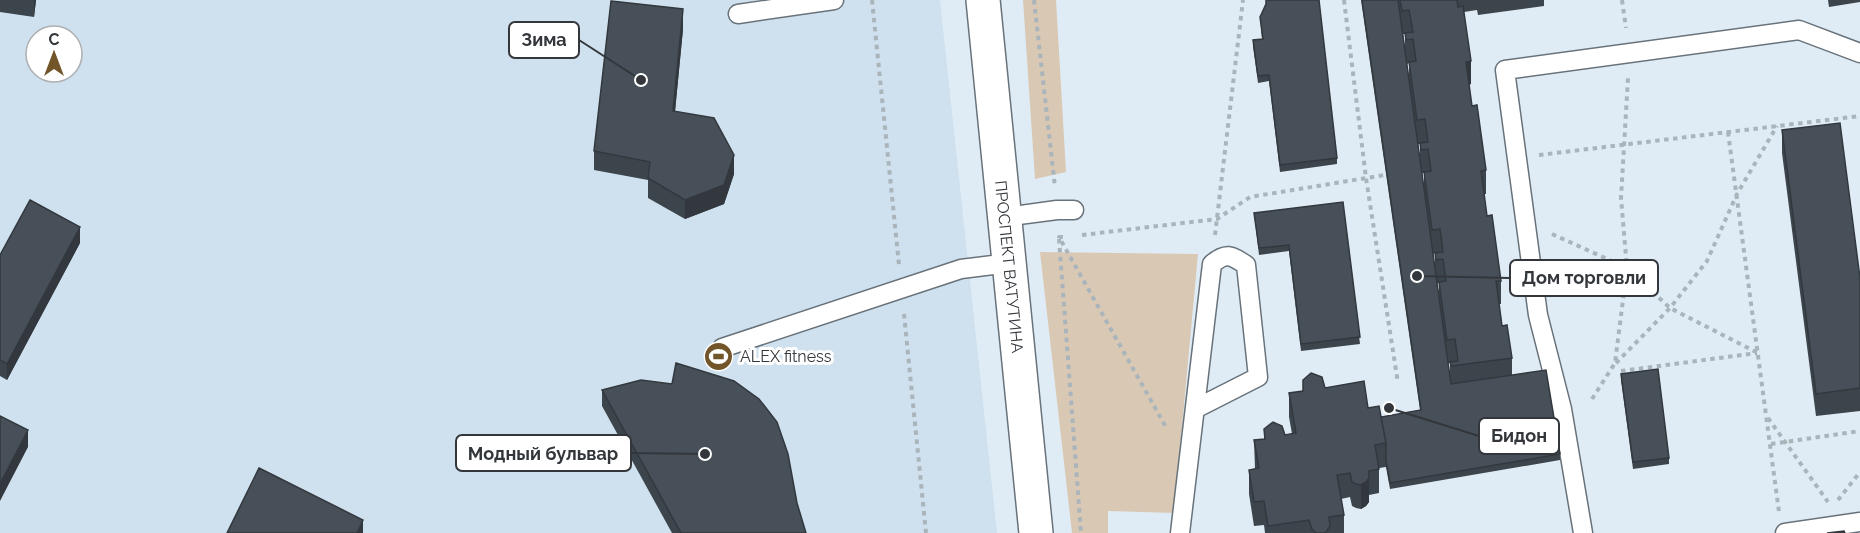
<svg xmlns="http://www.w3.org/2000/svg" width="1860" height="533" viewBox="0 0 1860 533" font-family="Raleway,sans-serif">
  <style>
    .built { fill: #cfe1ee; fill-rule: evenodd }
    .green { fill: #d9c9b4 }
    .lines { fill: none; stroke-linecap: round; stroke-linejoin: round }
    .lane-casing { stroke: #68727a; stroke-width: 21 }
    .primary-casing { stroke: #68727a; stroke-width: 36 }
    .path { stroke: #aab4bb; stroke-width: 4; stroke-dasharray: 4.5 4.5; stroke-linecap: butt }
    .lane { stroke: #fff; stroke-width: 18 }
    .primary { stroke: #fff; stroke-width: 33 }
    .wall { fill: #3d454c; fill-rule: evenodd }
    .shaded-wall { fill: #32383e }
    .building { fill: #475058; stroke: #32383e; stroke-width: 1.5 }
    .labels { text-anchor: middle; stroke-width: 6; stroke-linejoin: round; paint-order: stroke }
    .street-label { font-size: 16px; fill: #33373b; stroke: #fff }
    .poi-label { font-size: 16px; fill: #33373b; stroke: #fff; text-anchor: start }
    .leader { fill: none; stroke: #33373b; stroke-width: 2 }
    .callout-dot { fill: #33373b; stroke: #fff; stroke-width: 2 }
    .callout { fill: #fff; stroke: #33373b; stroke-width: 2 }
    .callout-label { font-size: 18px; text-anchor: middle; font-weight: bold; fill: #33373b }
  </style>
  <rect width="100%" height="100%" fill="#e0ecf5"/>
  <!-- built -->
  <path class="built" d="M0,0H940L997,533H0ZM36,36H72V72H36Z"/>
  <!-- green -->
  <path class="green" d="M1023,0H1056L1066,172L1035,179Z
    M1040,252L1198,254L1174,513L1108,511V533H1072Z"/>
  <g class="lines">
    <defs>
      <path id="lane" d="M738,14L834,0
        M1005,217L1057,210H1074
        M722,348L961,269L1009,263
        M1180,533L1212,264C1226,252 1231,255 1246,265L1258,377L1195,409
        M1583,533L1562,409L1538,315L1505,70L1799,30L1860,53
        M1785,533L1860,522"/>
      <g id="primary">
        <path id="s1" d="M983,0L1036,533"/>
      </g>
    </defs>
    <!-- lane casing -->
    <use href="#lane" class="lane-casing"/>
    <!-- primary casing -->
    <use href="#primary" class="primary-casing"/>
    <!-- path -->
    <path class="path" d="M872,0L899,265
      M1034,0L1055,187
      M1344,0L1366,178L1398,383
      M1622,0L1626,28
      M1728,132L1779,512
      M1539,155L1860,116
      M1552,234L1627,268L1670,308L1758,353
      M1082,235L1217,219L1250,197L1385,175
      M1215,235L1243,0
      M1063,237H1059L1167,429
      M1059,239L1081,533
      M904,314L926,533
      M1616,363L1670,308L1707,261L1737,194L1777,126
      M1621,371L1757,353
      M1592,399L1615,363L1627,268L1621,198L1628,78
      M1768,418L1828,502
      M1771,444L1860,431
      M1838,500L1860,472"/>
    <!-- lane -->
    <use href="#lane" class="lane"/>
    <!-- primary -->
    <use href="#primary" class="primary"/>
  </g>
  <!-- wall -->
  <path class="wall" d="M0,0H36L34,17L0,12Z
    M1361,0H1547H1544V6L1478,15L1477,10L1464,12L1471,84L1469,85L1472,106L1486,170V194H1484L1487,216L1501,281V304H1499L1502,326L1512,358V375L1560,454V460L1390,489L1386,467L1379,468V493L1369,495V502L1366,506L1361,509L1356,508L1352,506L1350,497L1341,499L1344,515V533H1265L1264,525L1254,526L1249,494V470L1255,469L1254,440L1264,439V429L1285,435L1292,434L1289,417V393L1325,388L1368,408L1381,417L1420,410ZM1403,34H1405V50ZM1409,63V78L1407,64ZM1418,144H1420V161ZM1422,173H1424V190ZM1435,253V270L1433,254ZM1437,283H1439V301ZM1448,363H1450V381Z
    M1828,0H1860V2L1829,7Z
    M1260,17L1337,158V164L1280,172L1269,81L1258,83L1253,46V40L1262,39Z
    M683,29L675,112L734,174L724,204L685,219L648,198V180L594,170V151Z
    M1782,130L1860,278V411L1816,416L1782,153Z
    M1343,202L1360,344L1301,351L1289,251L1259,255L1254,213Z
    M80,243L7,380L0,376V255Z
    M1621,374L1669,458V464L1633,469L1621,380Z
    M602,390L797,503L806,533H672L602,406Z"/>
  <!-- shaded-wall -->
  <path class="shaded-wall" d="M34,0H36L34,17Z
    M683,9V29L673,131V111Z
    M1471,61V84L1466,85V62Z
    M734,155V174L724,204L685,219V200Z
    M80,227V243L7,380V364Z
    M28,430V447L0,501V484Z
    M1369,478V502L1366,506L1361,509V485Z
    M363,520V533H357Z"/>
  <!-- building -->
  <path class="building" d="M1266,0H1319L1337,158L1280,165L1269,75L1258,76L1253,40L1263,39L1260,17L1266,4Z
    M1362,0H1398L1451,384L1546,370L1560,454L1390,483L1386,461V443L1381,417L1421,410Z
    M1400,0H1457L1458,7L1463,6L1471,61L1466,62L1472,106L1477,105L1486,170L1481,171L1484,193L1487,216L1492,215L1501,281H1496L1499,303L1502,326L1507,325L1512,358L1451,366L1450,362L1458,361L1455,339L1447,340L1439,282L1446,281L1443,259L1436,260L1435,253L1443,252L1440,229L1432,230L1424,172L1431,171L1428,149L1421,150L1420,143L1428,142L1425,119L1417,120L1409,62L1416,61L1413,39L1406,40L1405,33L1413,32L1409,10L1402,11Z
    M611,1L683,9L673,111L714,118L734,155L724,185L685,200L648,178L650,162L594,151Z
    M1840,123L1860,278V388L1816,394L1782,130Z
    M30,200L80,227L7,364L0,360V255Z
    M1343,202L1360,337L1301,344L1289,245L1259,248L1254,213Z
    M676,363L734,381L759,399L777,422L788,454L797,503L806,533H681L602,390L641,380L672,384Z
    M1658,369L1669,458L1633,462L1621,374Z
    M1311,373L1322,377L1325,388L1364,381L1368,408L1379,406L1386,443L1375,445L1379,469L1369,471V478L1366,482L1361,485L1356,484L1352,482L1350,473L1337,475L1344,515L1329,517L1330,526L1326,532L1324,533H1316L1312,529L1309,520L1268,526L1264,501L1254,502L1249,470L1259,468L1254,440L1265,439L1264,429L1273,422L1282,426L1285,435L1296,433L1289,393L1303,391V380Z
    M0,416L28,430L0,484Z
    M259,468L363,520L357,533H227Z
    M1844,531L1845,533H1827Z"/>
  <!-- icons -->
  <defs>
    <symbol id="stadium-disc" viewBox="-11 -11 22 22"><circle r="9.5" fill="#73552a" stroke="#fff"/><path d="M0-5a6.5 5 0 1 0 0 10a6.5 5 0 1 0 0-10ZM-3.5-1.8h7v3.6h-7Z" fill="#fff"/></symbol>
  </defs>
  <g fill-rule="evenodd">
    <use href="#stadium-disc" x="702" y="340" width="33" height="33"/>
  </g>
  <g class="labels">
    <!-- street labels -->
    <g class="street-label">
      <text dy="6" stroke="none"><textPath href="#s1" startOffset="268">ПРОСПЕКТ ВАТУТИНА</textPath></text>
    </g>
    <!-- poi labels -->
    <g class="poi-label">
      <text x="740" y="362">ALEX fitness</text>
    </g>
  </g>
  <!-- callouts -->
  <path class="leader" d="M641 80L579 40M1417 276L1510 278M1389 408L1479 436M705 454L631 453"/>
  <g class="callout-dot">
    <circle cx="641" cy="80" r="6"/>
    <circle cx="1417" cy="276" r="6"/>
    <circle cx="1389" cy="408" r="6"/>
    <circle cx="705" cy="454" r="6"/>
  </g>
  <g class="callout">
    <rect x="509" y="22" width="70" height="36" rx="6"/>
    <rect x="1510" y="260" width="148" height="36" rx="6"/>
    <rect x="1479" y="418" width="80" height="36" rx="6"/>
    <rect x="456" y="435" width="175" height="36" rx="6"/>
  </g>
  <g class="callout-label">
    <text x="544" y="46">Зима</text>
    <text x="1584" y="284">Дом торговли</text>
    <text x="1519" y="442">Бидон</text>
    <text x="543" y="460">Модный бульвар</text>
  </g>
  <!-- north arrow -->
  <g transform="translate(54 54)"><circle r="28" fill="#ffffff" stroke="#adafb1" stroke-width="1.5"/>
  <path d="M0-4.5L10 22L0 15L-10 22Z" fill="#73552a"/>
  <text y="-9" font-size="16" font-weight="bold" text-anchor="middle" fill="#33373b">С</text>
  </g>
</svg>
